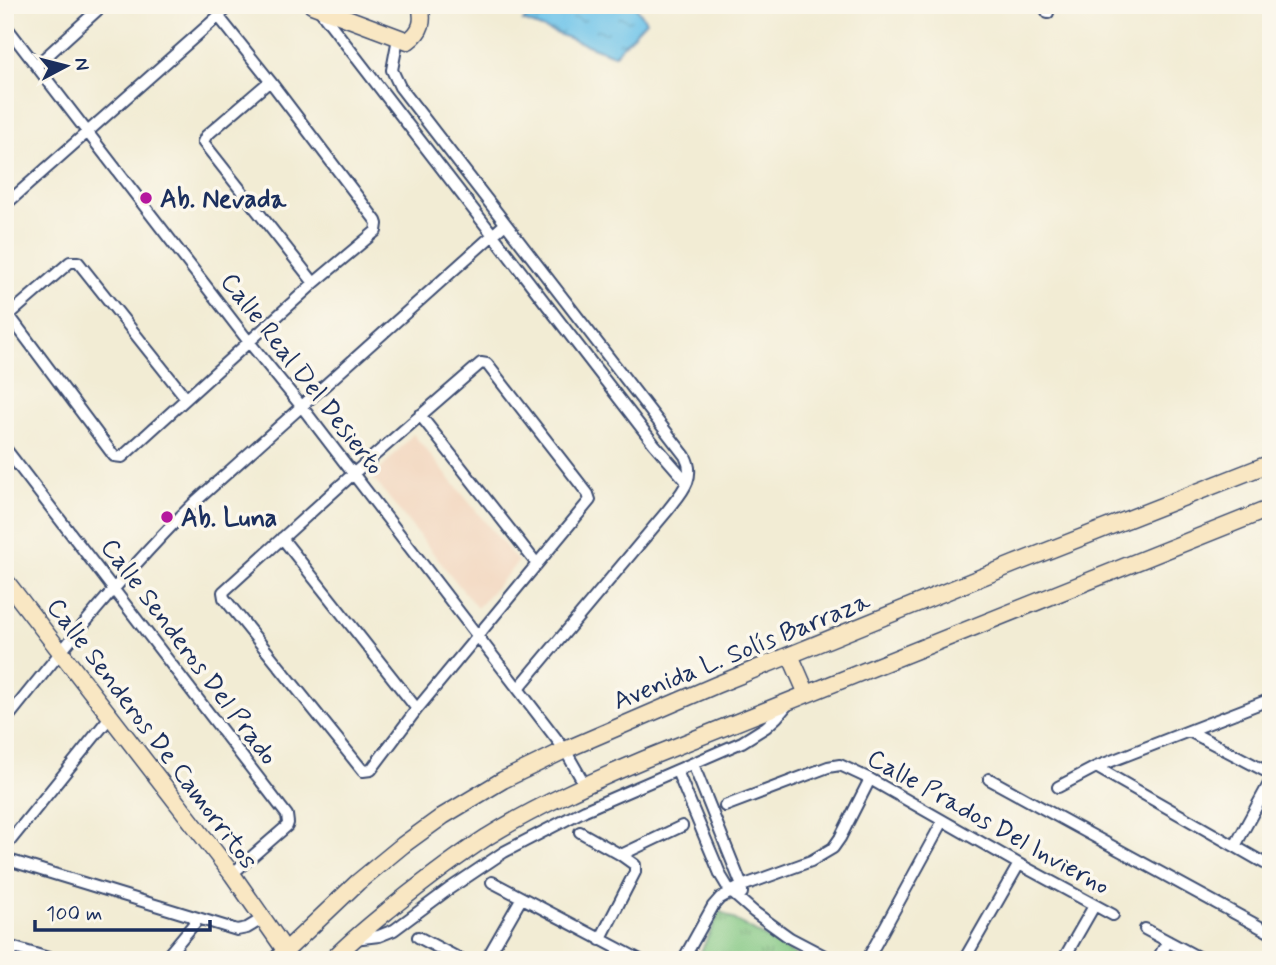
<svg xmlns="http://www.w3.org/2000/svg" width="1276" height="965" viewBox="0 0 1276 965" font-family="Mynerve,sans-serif">
  <style>
    .built { fill: #f2d5bd }
    .park { fill: url(#park-tufts); stroke: #4e7a70; stroke-width: 2 }
    .water { fill: url(#water-ripples); stroke: #4479a4; stroke-width: 2 }
    .lines { fill: none; stroke-linecap: round; stroke-linejoin: round }
    .street-casing { stroke: #3b4b70; stroke-width: 14 }
    .secondary-casing { stroke: #3b4b70; stroke-width: 19 }
    .street { stroke: #fff; stroke-width: 10 }
    .secondary { stroke: #f9e7c3; stroke-width: 16 }
    .poi-dot { fill: #b5179e; stroke: #fbf7ec; stroke-width: 2.5 }
    .labels { text-anchor: middle; stroke-width: 7; stroke-linejoin: round; paint-order: stroke }
    .poi-label { font-size: 26px; font-weight: bold; fill: #1b2f5e; stroke: #fbf7ec; text-anchor: start }
    .street-label { font-size: 26px; fill: #1b2f5e; stroke: #fbf7ec }
  </style>
  <defs>
    <pattern id="park-tufts" width="24" height="20" patternUnits="userSpaceOnUse" patternTransform="scale(1.75)"><rect width="24" height="20" fill="#81c681"/><path d="M3 7l-1-3M5 7V3M7 7l1-3M15 17l-1-3M17 17v-4M19 17l1-3" fill="none" stroke="#69a16d"/></pattern>
    <pattern id="water-ripples" width="26" height="14" patternUnits="userSpaceOnUse" patternTransform="scale(1.75)"><rect width="26" height="14" fill="#6cc3e9"/><path d="M2 4q2-2 4 0t4 0M15 11q2-2 4 0t4 0" fill="none" stroke="#589fc0"/></pattern>
  </defs>
  <rect width="100%" height="100%" fill="#fbf7ec"/>
  <filter id="ink" filterUnits="userSpaceOnUse"><feTurbulence type="fractalNoise" baseFrequency=".0143" numOctaves="2"/><feDisplacementMap in="SourceGraphic" scale="14" xChannelSelector="R" yChannelSelector="G"/><feConvolveMatrix kernelMatrix="1 2 1 2 8 2 1 2 1" color-interpolation-filters="sRGB"/></filter>
  <filter id="wash" filterUnits="userSpaceOnUse"><feTurbulence type="fractalNoise" baseFrequency=".00686" numOctaves="4" result="noise"/><feDisplacementMap in="SourceGraphic" scale="28" xChannelSelector="R" yChannelSelector="G"/><feGaussianBlur stdDeviation="1.57" result="paint"/><feColorMatrix in="noise" values="0 0 0 0 0 0 0 0 0 0 0 0 0 0 0 0 0 1.4 0 .05"/><feComposite in="paint" operator="in"/></filter>
  <g filter="url(#wash)">
    <rect width="100%" height="100%" fill="#f2ecd4"/>
    <!-- built -->
    <path class="built" d="M413,434L518,562L477,608L373,478Z"/>
    <!-- park -->
    <path class="park" d="M720,911L804,960H697Z"/>
    <!-- water -->
    <path class="water" d="M536,5H635L646,21L614,55L523,21Z"/>
  </g>
  <g filter="url(#ink)">
    <g class="lines">
      <defs>
        <path id="street" d="M1043,5L1048,13
          M318,8L654,444L687,482
          M5,25L249,342L302,407L565,750L585,785
          M398,38L392,70L400,87L685,456C697,478 681,493 668,510L518,689
          M37,65L103,5
          M270,81L206,136L203,142L314,283
          M5,205L231,5
          M5,310L114,456L122,457L314,283L376,231L377,224L376,221L270,81L219,17
          M9,315L70,262H78L186,398
          M481,363L487,364L588,494L590,500L417,709L371,770L363,771L224,598L223,592L353,474Z
          M420,415L537,564
          M5,448L287,815L288,823L287,826L232,874
          M282,538L417,709
          M5,721C66,645 127,569 196,501L505,224
          M1189,731L1271,774
          M693,764L742,886V893
          M1096,767L1271,867
          M677,771L721,876L730,891L754,912L790,938L832,960
          M989,779L1271,933
          M1058,787L1096,767L1271,699
          M725,806L828,767L840,765L870,779L1019,864L1113,915
          M580,832L621,855L635,865V872L600,940
          M1235,846L1271,780
          M5,847L110,717
          M621,855L682,826
          M5,859L237,930L247,928L262,919
          M492,882L640,960
          M1145,929L1203,960
          M418,937L462,960
          M354,939L379,936L394,930L449,889L504,852L585,810L742,742L766,727L777,717L788,704
          M5,945L55,960
          M164,960L198,919
          M486,960L521,899
          M683,960L713,906L720,898L742,886L811,861L833,848L840,838L870,779
          M867,960L943,821
          M964,960L1019,864
          M1063,960L1094,906
          M1157,960L1168,941"/>
        <path id="secondary" d="M312,5L408,41C422,31 424,21 420,5
          M5,580L232,874L285,950
          M790,655L807,694
          M276,960L358,882L403,845L443,816L503,780L565,750L716,685L1014,564L1271,463
          M332,960C352,939 374,922 396,904C426,880 455,858 487,837C537,806 591,782 645,759L1271,508"/>
      </defs>
      <!-- street casing -->
      <use href="#street" class="street-casing"/>
      <!-- secondary casing -->
      <use href="#secondary" class="secondary-casing"/>
      <!-- street -->
      <use href="#street" class="street"/>
      <!-- secondary -->
      <use href="#secondary" class="secondary"/>
    </g>
  </g>
  <!-- markers -->
  <g class="poi-dot">
    <circle cx="146" cy="198" r="7"/>
    <circle cx="167" cy="517" r="7"/>
  </g>
  <g class="labels">
    <!-- poi labels -->
    <g class="poi-label">
      <text x="160" y="207">Ab. Nevada</text>
      <text x="181" y="526">Ab. Luna</text>
    </g>
    <!-- street labels -->
    <g class="street-label">
      <text transform="translate(303 373) rotate(52)" y="9">Calle Real Del Desierto</text>
      <text transform="translate(741 650) rotate(-22)" y="9">Avenida L. Solís Barraza</text>
      <text transform="translate(190 651) rotate(53)" y="9">Calle Senderos Del Prado</text>
      <text transform="translate(153 733) rotate(53)" y="9">Calle Senderos De Camorritos</text>
      <text transform="translate(989 821) rotate(29)" y="9">Calle Prados Del Invierno</text>
    </g>
  </g>
  <!-- margin -->
  <rect width="1276" height="965" fill="none" stroke="#fbf7ec" stroke-width="28"/>
  <!-- north arrow -->
  <g transform="translate(66 66) rotate(83)" stroke="#fbf7ec" stroke-width="5" paint-order="stroke">
  <path d="M0-5L12 26L0 18L-12 26Z" fill="#1b2f5e"/>
  <text y="-10" font-size="19" font-weight="bold" text-anchor="middle" fill="#1b2f5e">N</text>
  </g>
  <!-- scale -->
  <path d="M35 920v10h175v-10" fill="none" stroke="#1b2f5e" stroke-width="3.5"/>
  <text x="46" y="920" font-size="21" fill="#1b2f5e" stroke="#fbf7ec" stroke-width="5" paint-order="stroke">100 m</text>
</svg>
